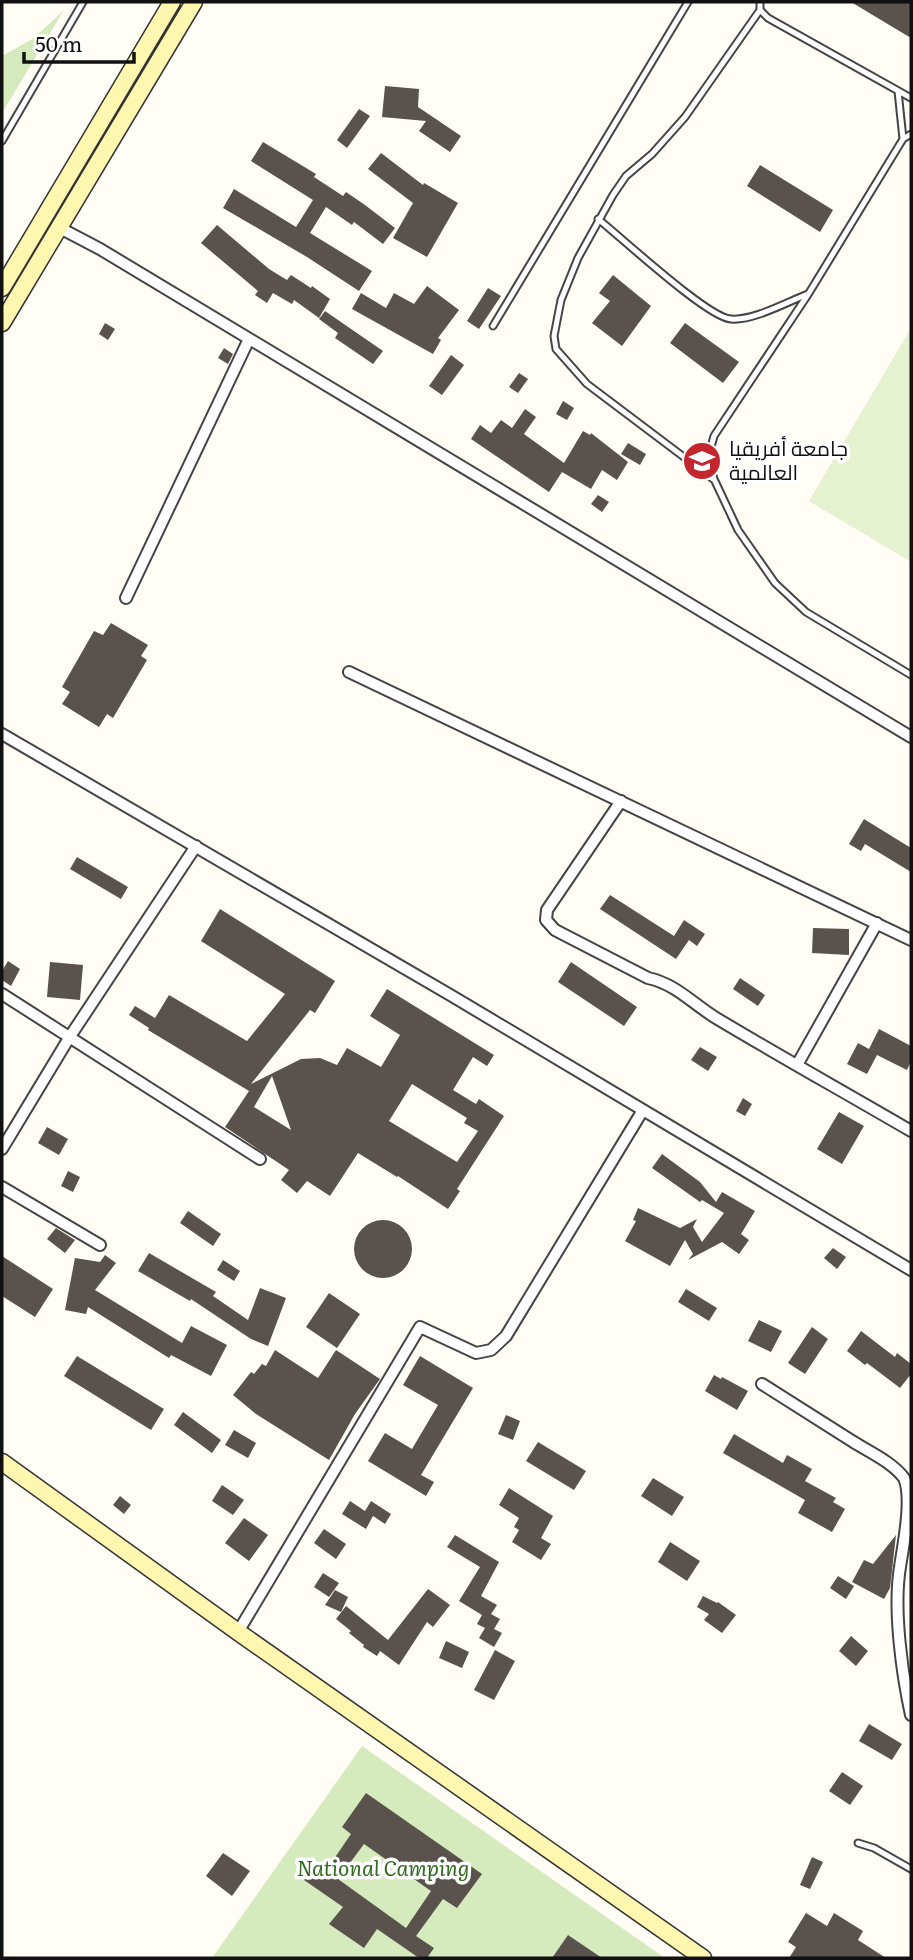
<svg xmlns="http://www.w3.org/2000/svg" width="913" height="1960" viewBox="0 0 913 1960" font-family="Literata,Cairo,serif">
  <style>
    .green { fill: #d5ebbd }
    .pitch { fill: #e6f2cf }
    .building { fill: #5a524d; fill-rule: evenodd }
    .lines { fill: none; stroke-linecap: round; stroke-linejoin: round }
    .lane-casing { stroke: #444; stroke-width: 9 }
    .street-casing { stroke: #444; stroke-width: 14 }
    .secondary-casing { stroke: #333; stroke-width: 19 }
    .lane { stroke: #fff; stroke-width: 5 }
    .street { stroke: #fff; stroke-width: 10 }
    .secondary { stroke: #fff6b0; stroke-width: 16 }
    .labels { text-anchor: middle; stroke-width: 7; stroke-linejoin: round; paint-order: stroke }
    .poi-label { font-size: 21px; fill: #111; stroke: #fff; text-anchor: start }
    .park-label { font-size: 21px; font-style: italic; fill: #2f6b1f; stroke: #fff }
  </style>
  <rect width="100%" height="100%" fill="#fffdf5"/>
  <!-- green -->
  <path class="green" d="M64,10L2,113V56L34,38Z
    M362,1746L665,1958H212Z"/>
  <!-- pitch -->
  <path class="pitch" d="M911,328V562L809,501Z"/>
  <!-- building -->
  <path class="building" d="M851,2H911V38Z
    M385,86L419,89L418,107L461,136L450,152L419,131L426,121L382,117Z
    M359,109L370,116L347,148L337,140Z
    M263,142L316,174L314,177L343,196L346,192L365,205L395,228L383,244L354,222L352,225L326,207L310,233L372,271L359,291L307,257L223,208L234,189L296,227L313,200L251,161Z
    M381,153L423,185L424,183L458,203L427,257L393,238L413,203L368,169Z
    M760,165L833,210L820,232L747,186Z
    M217,225L269,269L287,280L291,275L311,288L312,286L330,299L319,318L294,300L292,304L273,293L267,303L255,295L258,291L201,243Z
    M613,275L651,306L622,346L592,323L610,301L599,293Z
    M427,286L459,310L438,338L441,340L433,354L352,309L361,293L386,308L394,293L414,304Z
    M488,288L501,296L479,329L467,321Z
    M325,311L383,351L373,364L335,338L338,333L319,319Z
    M105,323L115,329L108,340L99,334Z
    M685,323L739,362L723,383L670,343Z
    M224,348L233,354L228,364L218,358Z
    M451,355L464,365L442,395L429,386Z
    M519,373L528,379L518,393L509,387Z
    M563,401L574,408L567,420L556,414Z
    M525,409L536,417L524,434L564,463L583,431L590,435L591,433L628,462L617,480L602,470L591,489L562,472L549,492L471,439L480,425L491,433L501,420L512,428Z
    M628,443L646,454L640,465L621,454Z
    M598,495L609,502L602,512L591,504Z
    M111,623L148,645L141,656L147,660L113,718L107,714L99,727L62,704L70,692L62,687L94,631L103,635Z
    M864,819L911,848V872L865,844L861,851L849,844Z
    M77,857L128,887L121,899L70,869Z
    M610,895L674,936L684,920L705,934L697,946L689,940L676,959L600,909Z
    M220,909L335,981L315,1013L310,1010L251,1084L301,1059L320,1058L337,1065L347,1048L381,1067L400,1035L370,1016L387,989L494,1055L487,1066L473,1057L453,1090L476,1104L479,1099L504,1116L457,1189L460,1191L448,1209L398,1176L397,1177L358,1153L330,1196L307,1181L297,1193L281,1180L289,1170L225,1127L249,1091L148,1030L149,1028L129,1015L135,1006L155,1018L169,995L247,1041L285,994L201,941ZM272,1076L291,1130L254,1107ZM412,1084L467,1118L464,1123L478,1131L457,1162L389,1121Z
    M813,928L849,929V955L812,953Z
    M8,961L20,969L11,986L2,980V971Z
    M50,962L83,965L80,1000L47,997Z
    M571,962L637,1007L624,1026L558,982Z
    M740,978L765,995L758,1006L733,989Z
    M879,1029L911,1046V1061L907,1070L877,1055L867,1074L847,1064L858,1043L869,1049Z
    M700,1047L717,1057L708,1071L691,1060Z
    M743,1098L752,1104L745,1116L736,1111Z
    M839,1112L864,1126L842,1164L817,1149Z
    M47,1127L68,1139L59,1155L38,1143Z
    M662,1154L700,1182L716,1202L722,1192L755,1211L741,1234L749,1240L739,1254L722,1242L688,1260L693,1254L685,1240L670,1266L625,1241L636,1221L633,1220L638,1208L680,1228L697,1219L693,1227L702,1242L724,1213L702,1200L700,1202L652,1168Z
    M68,1171L80,1177L73,1192L61,1186Z
    M188,1211L221,1234L213,1246L180,1223Z
    M354 1249a29 29 0 1 1 58 0a29 29 0 1 1-58 0Z
    M56,1228L75,1240L65,1253L47,1239Z
    M833,1248L846,1257L837,1269L824,1258Z
    M149,1253L216,1292L213,1296L248,1320L260,1288L286,1298L268,1346L251,1339L191,1299L190,1301L138,1271Z
    M105,1255L116,1263L95,1290L182,1343L191,1326L227,1345L211,1376L171,1355L169,1358L88,1307L86,1314L65,1310L75,1258L100,1262Z
    M2,1256L53,1289L35,1317L2,1296Z
    M223,1260L240,1271L234,1281L217,1270Z
    M686,1289L717,1308L709,1321L678,1302Z
    M329,1293L360,1314L337,1348L306,1327Z
    M759,1320L782,1331L771,1352L748,1341Z
    M812,1327L828,1339L805,1374L788,1363Z
    M861,1331L895,1357L897,1353L911,1364V1374L900,1388L867,1363L865,1365L847,1351Z
    M275,1350L318,1378L336,1350L380,1379L355,1414L329,1460L256,1414L233,1395L251,1372L254,1374L262,1364L266,1366Z
    M77,1356L164,1409L151,1430L64,1376Z
    M420,1356L473,1388L421,1475L434,1482L426,1496L368,1461L385,1433L412,1449L438,1405L403,1385Z
    M714,1375L721,1379L722,1377L748,1391L737,1410L705,1391Z
    M183,1412L221,1440L212,1453L174,1425Z
    M506,1415L520,1421L513,1440L498,1434Z
    M234,1430L256,1443L248,1458L225,1445Z
    M734,1434L783,1463L787,1455L812,1469L805,1481L836,1498L833,1502L845,1509L832,1532L798,1513L805,1500L723,1453Z
    M538,1442L586,1471L574,1490L526,1461Z
    M653,1478L684,1497L672,1516L641,1496Z
    M222,1485L244,1500L233,1515L212,1501Z
    M509,1488L553,1516L541,1538L551,1544L541,1560L512,1542L519,1530L514,1527L519,1518L499,1505Z
    M120,1496L131,1505L124,1514L113,1505Z
    M350,1501L365,1511L371,1501L391,1514L385,1524L373,1516L366,1529L342,1514Z
    M244,1518L268,1535L249,1561L225,1543Z
    M324,1529L346,1544L336,1559L314,1543Z
    M455,1535L499,1562L481,1596L497,1605L491,1614L500,1619L494,1629L502,1633L494,1647L479,1638L485,1628L477,1624L482,1615L459,1601L480,1567L447,1547Z
    M896,1535L890,1588L884,1599L852,1582L864,1560L873,1564Z
    M670,1542L700,1561L687,1581L658,1562Z
    M323,1573L339,1583L329,1597L314,1587Z
    M838,1576L854,1586L846,1599L830,1588Z
    M428,1589L450,1605L433,1627L427,1622L399,1665L380,1651L377,1656L363,1647L364,1645L349,1633L351,1631L336,1619L346,1606L388,1640Z
    M335,1590L348,1597L341,1612L325,1605Z
    M703,1596L717,1603L718,1602L736,1615L722,1633L704,1620L709,1614L697,1607Z
    M851,1636L868,1651L856,1666L839,1651Z
    M446,1641L469,1652L462,1668L439,1658Z
    M495,1650L515,1661L494,1700L474,1690Z
    M869,1724L902,1744L892,1760L859,1741Z
    M842,1772L863,1786L850,1805L829,1791Z
    M366,1793L482,1874L457,1908L443,1899L416,1936L434,1948L427,1958H419L377,1929L364,1948L329,1924L343,1907L304,1880L315,1865L325,1872L351,1834L342,1827ZM364,1844L431,1891L406,1928L338,1879Z
    M223,1853L250,1871L232,1896L206,1876Z
    M812,1857L823,1862L810,1889L800,1885Z
    M806,1913L827,1926L834,1913L863,1931L858,1940L886,1958H789L796,1947L788,1942Z
    M568,1935L602,1958H552Z"/>
  <g class="lines">
    <defs>
      <path id="lane" d="M760,2V10L768,18L911,98
        M898,91L903,139
        M911,134L903,139L809,293L714,436L708,458L714,479L738,530L775,583L806,612L911,675
        M2,141L83,2
        M598,219C622,238 708,318 731,319C753,321 787,302 808,294
        M493,326L688,2
        M713,479L587,384L556,349L554,336L561,300L578,258L613,195L626,176L652,154L685,117L760,10
        M858,1843L874,1848L911,1869"/>
      <path id="street" d="M60,228L100,249L911,737
        M126,598L249,339
        M349,672L911,940
        M2,734L452,996L911,1270
        M621,801L547,910L546,920L555,930L648,978C676,984 693,1004 716,1018C781,1057 846,1093 911,1131
        M2,994L260,1159
        M797,1065L877,923
        M2,1149L69,1038L196,846
        M2,1187L100,1245
        M762,1384C792,1403 822,1422 852,1441C869,1452 892,1462 904,1478C913,1498 903,1546 900,1567C893,1609 902,1674 911,1715
        M238,1632L420,1327L476,1353L491,1350L506,1336L643,1110"/>
      <path id="secondary" d="M2,288L172,2
        M2,323L194,2
        M2,1462L238,1632L703,1958"/>
    </defs>
    <!-- lane casing -->
    <use href="#lane" class="lane-casing"/>
    <!-- street casing -->
    <use href="#street" class="street-casing"/>
    <!-- secondary casing -->
    <use href="#secondary" class="secondary-casing"/>
    <!-- lane -->
    <use href="#lane" class="lane"/>
    <!-- street -->
    <use href="#street" class="street"/>
    <!-- secondary -->
    <use href="#secondary" class="secondary"/>
  </g>
  <!-- icons -->
  <defs>
    <symbol id="university-disc" viewBox="-11 -11 22 22"><circle r="9.5" fill="#c4262e" stroke="#fff"/><path d="M0-5L7-2L0 1L-7-2ZM-4 1L0 2.5L4 1V4Q0 6-4 4Z" fill="#fff"/></symbol>
  </defs>
  <g fill-rule="evenodd">
    <use href="#university-disc" x="680" y="439" width="44" height="44"/>
  </g>
  <g class="labels">
    <!-- poi labels -->
    <g class="poi-label">
      <text x="729" y="456">جامعة أفريقيا<tspan x="729" dy="24">العالمية</tspan></text>
    </g>
    <!-- park labels -->
    <g class="park-label">
      <text x="383" y="1876">National Camping</text>
    </g>
  </g>
  <!-- border -->
  <rect width="913" height="1960" fill="none" stroke="#111111" stroke-width="7"/>
  <!-- scale -->
  <path d="M24 52v10h110v-10" fill="none" stroke="#111111" stroke-width="3.5"/>
  <text x="35" y="52" font-size="21" fill="#111111" stroke="#ffffff" stroke-width="5" paint-order="stroke">50 m</text>
</svg>
